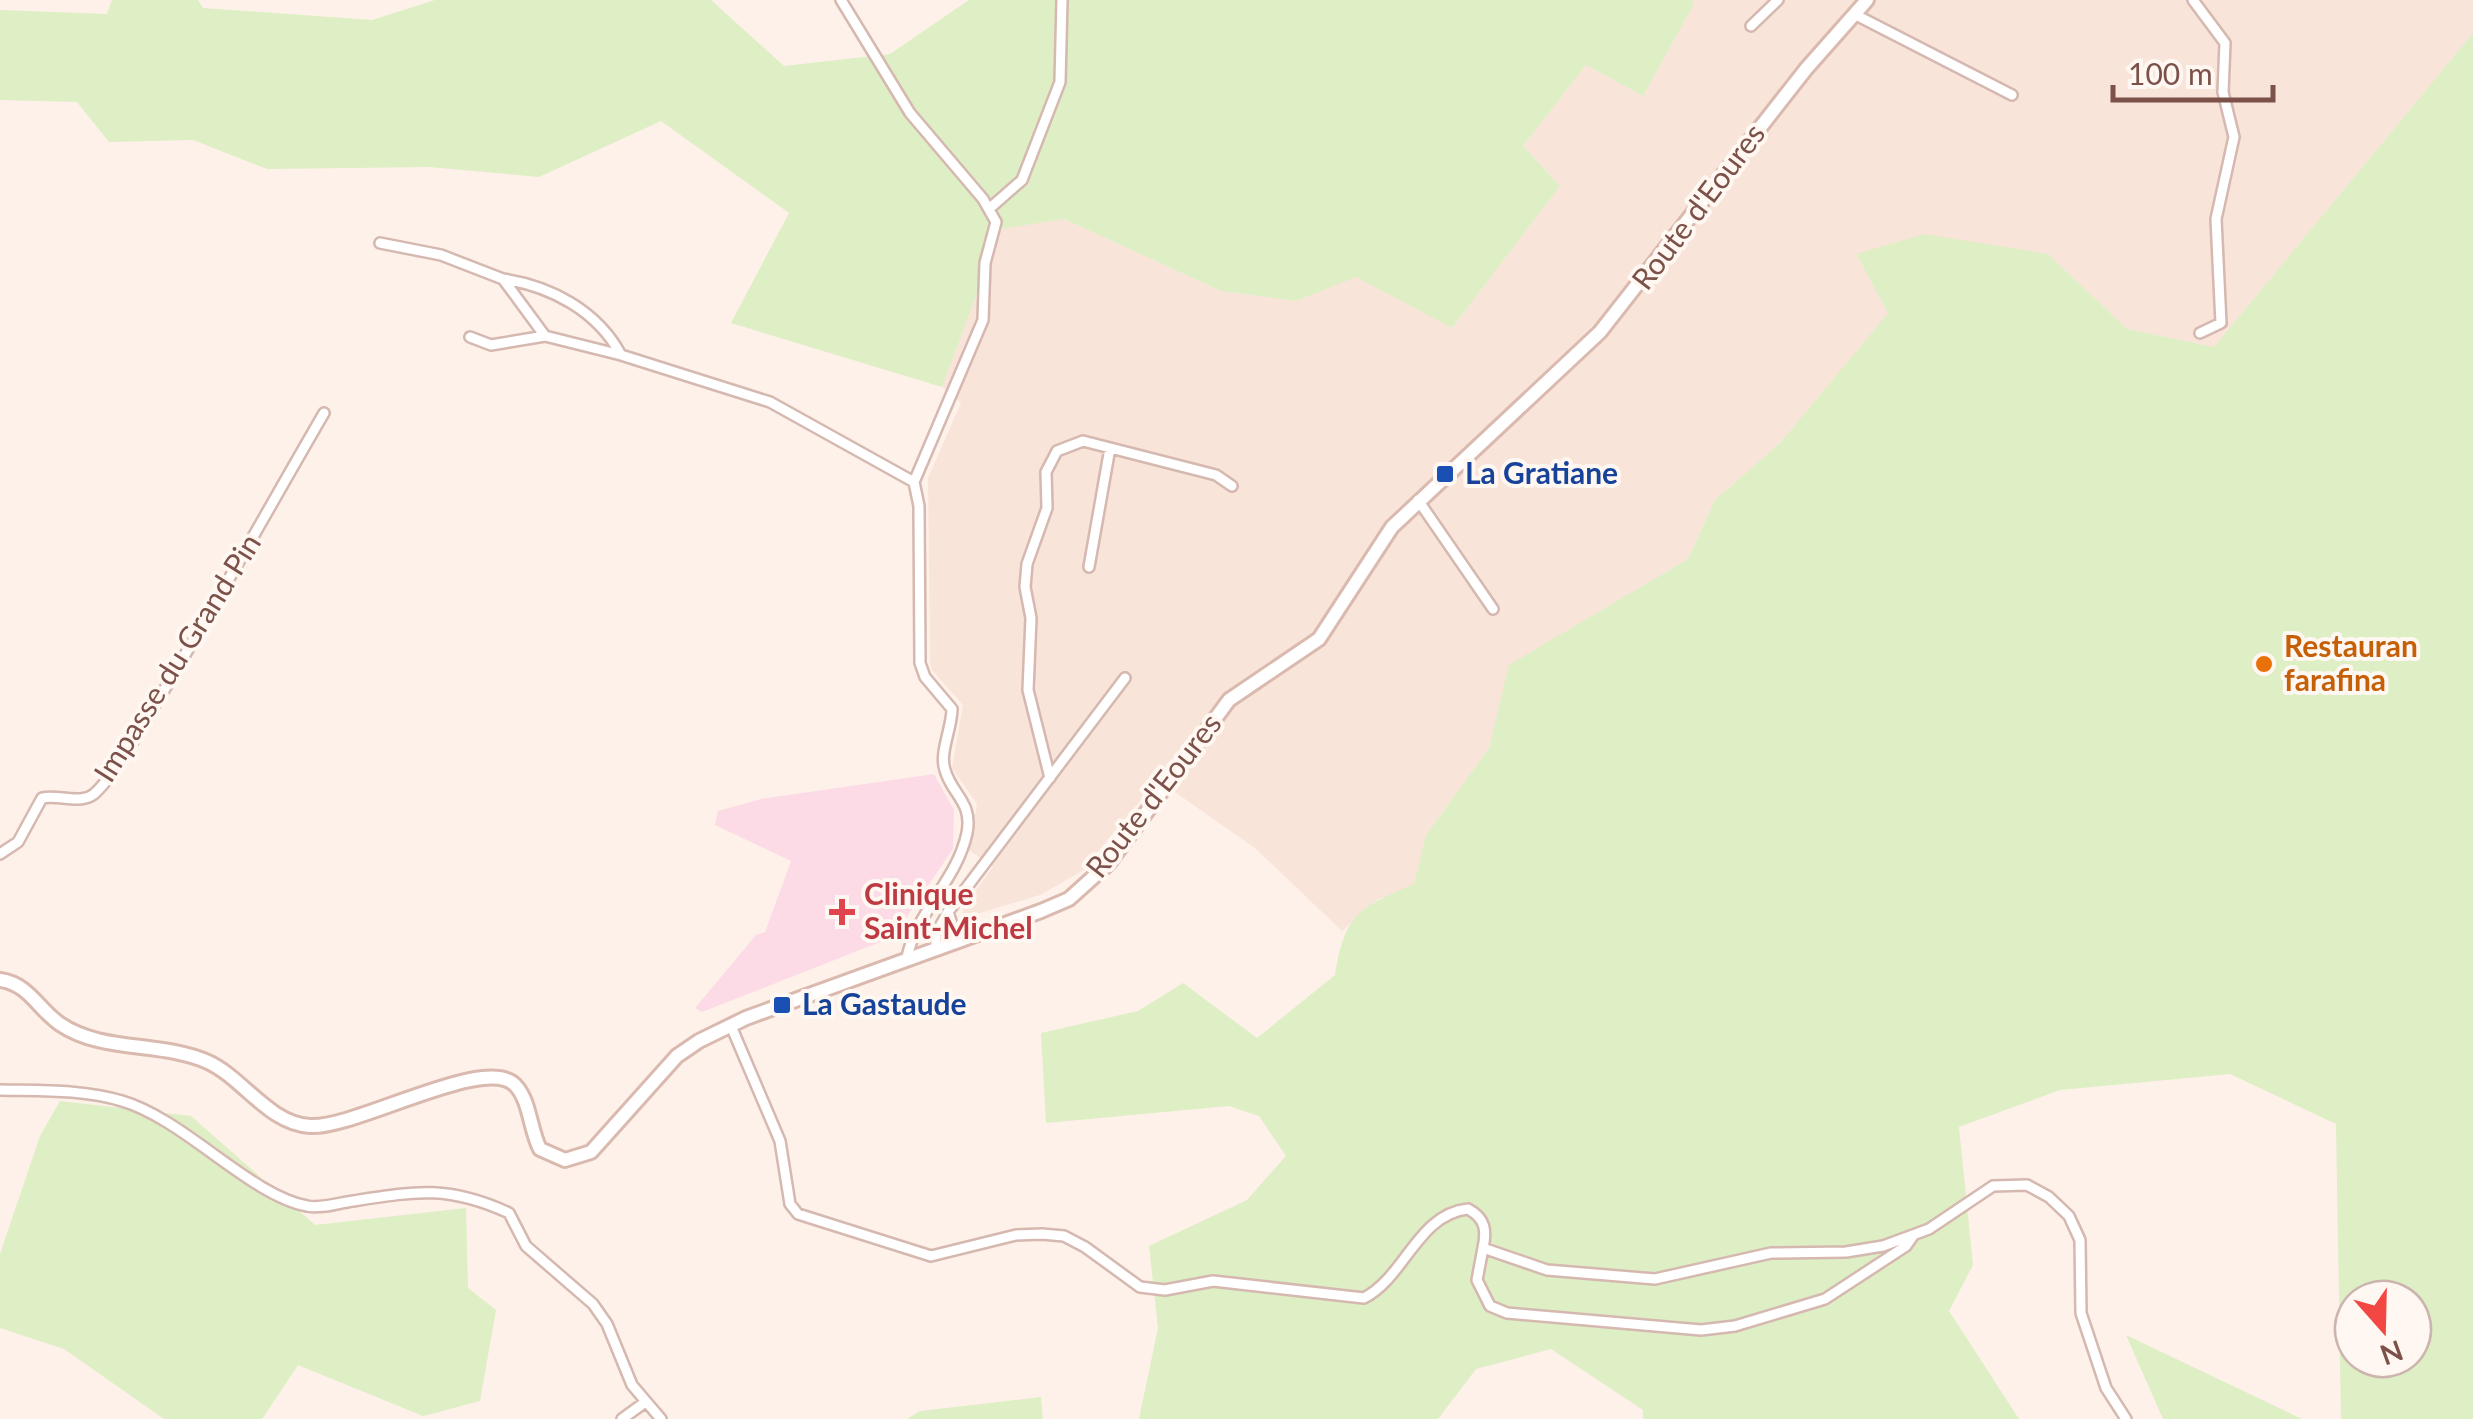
<svg xmlns="http://www.w3.org/2000/svg" width="2473" height="1419" viewBox="0 0 2473 1419" font-family="Lato,sans-serif">
  <style>
    .residential { fill: #f9e4d9 }
    .medical { fill: #fddbe6 }
    .green { fill: #deeec5; fill-rule: evenodd }
    .lines { fill: none; stroke-linecap: round; stroke-linejoin: round }
    .street-casing { stroke: #d5b8af; stroke-width: 14 }
    .secondary-casing { stroke: #dab9af; stroke-width: 18 }
    .street { stroke: #fff; stroke-width: 9 }
    .secondary { stroke: #fff; stroke-width: 12 }
    .transit-dot { fill: #1a4fb4; stroke: #fff7f1; stroke-width: 4 }
    .food-dot { fill: #e8710a; stroke: #fff7f1; stroke-width: 4 }
    .health-dot { fill: #e0444e; stroke: #fff7f1; stroke-width: 4 }
    .labels { text-anchor: middle; stroke-width: 8; stroke-linejoin: round; paint-order: stroke }
    .street-label { font-size: 30px; fill: #7c5149; stroke: #fff7f1 }
    .transit-label { font-size: 30px; font-weight: bold; fill: #164399; stroke: #fff7f1; text-anchor: start }
    .food-label { font-size: 30px; font-weight: bold; fill: #c56008; stroke: #fff7f1; text-anchor: start }
    .health-label { font-size: 30px; font-weight: bold; fill: #be3a42; stroke: #fff7f1; text-anchor: start }
  </style>
  <rect width="100%" height="100%" fill="#fef1e9"/>
  <!-- residential -->
  <path class="residential" d="M1692,0H2473V33L2214,347L2127,329L2048,254L1856,255L1889,312L1780,443L1715,500L1688,559L1510,665L1489,748L1426,835L1414,885L1377,900L1342,931L1256,849L1172,790L1148,791L1082,871L1040,895L963,918V907L993,867L969,850L977,804L952,768L963,705L932,670L930,660L928,478L961,403L942,387L1001,228L1064,219L1221,291L1296,301L1356,276L1452,328L1560,186L1523,146L1586,65L1643,96L1694,4Z"/>
  <!-- medical -->
  <path class="medical" d="M934,774L954,810L953,849L893,937L702,1012L695,1008L756,935L765,932L791,861L715,825L718,811L761,799Z"/>
  <!-- green -->
  <path class="green" d="M112,0H198L203,8L372,20L435,0H711L784,66L890,54L969,0H1692L1694,4L1643,96L1586,65L1523,146L1560,186L1452,328L1356,277L1296,301L1221,291L1064,219L1001,229L942,387L731,323L789,213L661,121L539,177L429,167L267,169L193,140L109,142L77,102L0,100V10L107,14Z
    M2473,33V1419H2341L2336,1124L2230,1074L2060,1090L1959,1127L1973,1265L1949,1311L2019,1419H1643V1410L1551,1349L1476,1369L1438,1419H1139L1158,1328L1149,1246L1247,1200L1286,1156L1259,1116L1229,1106L1046,1123L1041,1033L1138,1011L1183,983L1257,1038L1335,975C1345,914 1358,908 1414,884L1426,835L1489,748L1509,665L1688,559L1715,500L1780,443L1888,313L1856,254L1924,234L2048,254L2127,329L2214,347ZM2353,1299H2413V1359H2353Z
    M60,1101L191,1116L315,1225L466,1208L468,1288L496,1310L480,1401L423,1416L298,1365L262,1419H164L64,1349L0,1328V1254L40,1136Z
    M2126,1335L2302,1419H2163Z
    M1041,1397L1043,1419H907L920,1411Z"/>
  <g class="lines">
    <defs>
      <path id="street" d="M841,0L910,113L983,199L996,222L985,263L983,320L914,482
        M2193,0L2225,43L2223,92L2234,137L2216,219L2221,323L2200,333
        M1854,14L2012,95
        M1751,26L1778,0
        M990,208L1022,180L1060,82L1062,0
        M380,243L441,255L503,279
        M545,336L503,279C550,286 597,310 621,355L770,402L914,482L919,506L920,663L925,677L952,709C952,728 939,753 945,770C952,795 973,802 967,833C957,880 917,911 907,957
        M470,337L491,345L545,336L621,355
        M1418,500L1493,609
        M1089,567L1110,448
        M1050,778L1028,690L1031,618L1025,587L1027,564L1047,508L1046,472L1057,451L1083,441L1216,475L1232,486
        M0,854L18,842L42,798C58,794 80,805 94,794C115,776 147,717 163,692C218,600 270,506 324,413
        M948,912L957,940
        M936,948V934L948,912L1125,678
        M731,1026L780,1141L790,1204L798,1214L931,1256L1016,1235L1042,1234L1064,1236L1085,1247L1140,1287L1165,1290L1213,1281L1364,1298C1405,1277 1418,1214 1468,1209C1485,1218 1487,1230 1483,1248L1547,1270L1655,1279L1771,1253L1846,1252L1883,1246L1929,1229L1993,1186L2027,1185L2049,1197L2069,1216L2080,1240L2081,1313L2106,1388L2126,1419
        M0,1090C40,1091 82,1089 122,1101C184,1119 251,1196 307,1206C321,1209 338,1203 353,1201C416,1191 448,1185 509,1213L526,1246L593,1304L607,1324L632,1385L661,1419
        M1483,1248L1477,1280L1490,1306L1507,1313L1701,1330L1735,1326L1825,1299L1906,1246L1913,1236
        M622,1419L644,1403"/>
      <path id="secondary" d="M0,980C29,984 38,1009 60,1024C102,1053 162,1041 208,1062C243,1078 269,1124 310,1126C355,1129 486,1054 515,1085C530,1100 530,1130 540,1149L565,1160L591,1152L677,1056L699,1041L746,1018L1041,911L1069,899L1109,863L1229,700L1319,639L1392,527L1600,332L1806,69L1867,0"/>
    </defs>
    <!-- street casing -->
    <use href="#street" class="street-casing"/>
    <!-- secondary casing -->
    <use href="#secondary" class="secondary-casing"/>
    <!-- street -->
    <use href="#street" class="street"/>
    <!-- secondary -->
    <use href="#secondary" class="secondary"/>
  </g>
  <!-- markers -->
  <g class="transit-dot">
    <rect x="1435" y="464" width="20" height="20" rx="5"/>
    <rect x="772" y="995" width="20" height="20" rx="5"/>
  </g>
  <circle class="food-dot" cx="2264" cy="664" r="10"/>
  <path class="health-dot" d="M837 897h10v10h10v10h-10v10h-10v-10h-10v-10h10z"/>
  <g class="labels">
    <!-- street labels -->
    <g class="street-label">
      <text transform="translate(1699 207) rotate(-53)" y="10">Route d'Eoures</text>
      <text transform="translate(178 658) rotate(-58)" y="10">Impasse du Grand Pin</text>
      <text transform="translate(1154 796) rotate(-52)" y="10">Route d'Eoures</text>
    </g>
    <!-- transit labels -->
    <g class="transit-label">
      <text x="1465" y="484">La Gratiane</text>
      <text x="802" y="1015">La Gastaude</text>
    </g>
    <!-- food labels -->
    <g class="food-label">
      <text x="2284" y="657">Restauran<tspan x="2284" dy="34">farafina</tspan></text>
    </g>
    <!-- health labels -->
    <g class="health-label">
      <text x="864" y="905">Clinique<tspan x="864" dy="34">Saint-Michel</tspan></text>
    </g>
  </g>
  <!-- north arrow -->
  <g transform="translate(2383 1329) rotate(160)"><circle r="48" fill="#fff7f1" stroke="#cbb5ae" stroke-width="2.5"/>
  <path d="M0-8L18 38L0 25L-18 38Z" fill="#f24743"/>
  <text y="-15" font-size="28" font-weight="bold" text-anchor="middle" fill="#7c5149">N</text>
  </g>
  <!-- scale -->
  <path d="M2113 85v15h160v-15" fill="none" stroke="#7c5149" stroke-width="5"/>
  <text x="2128" y="85" font-size="30" fill="#7c5149" stroke="#fff7f1" stroke-width="8" paint-order="stroke">100 m</text>
</svg>
